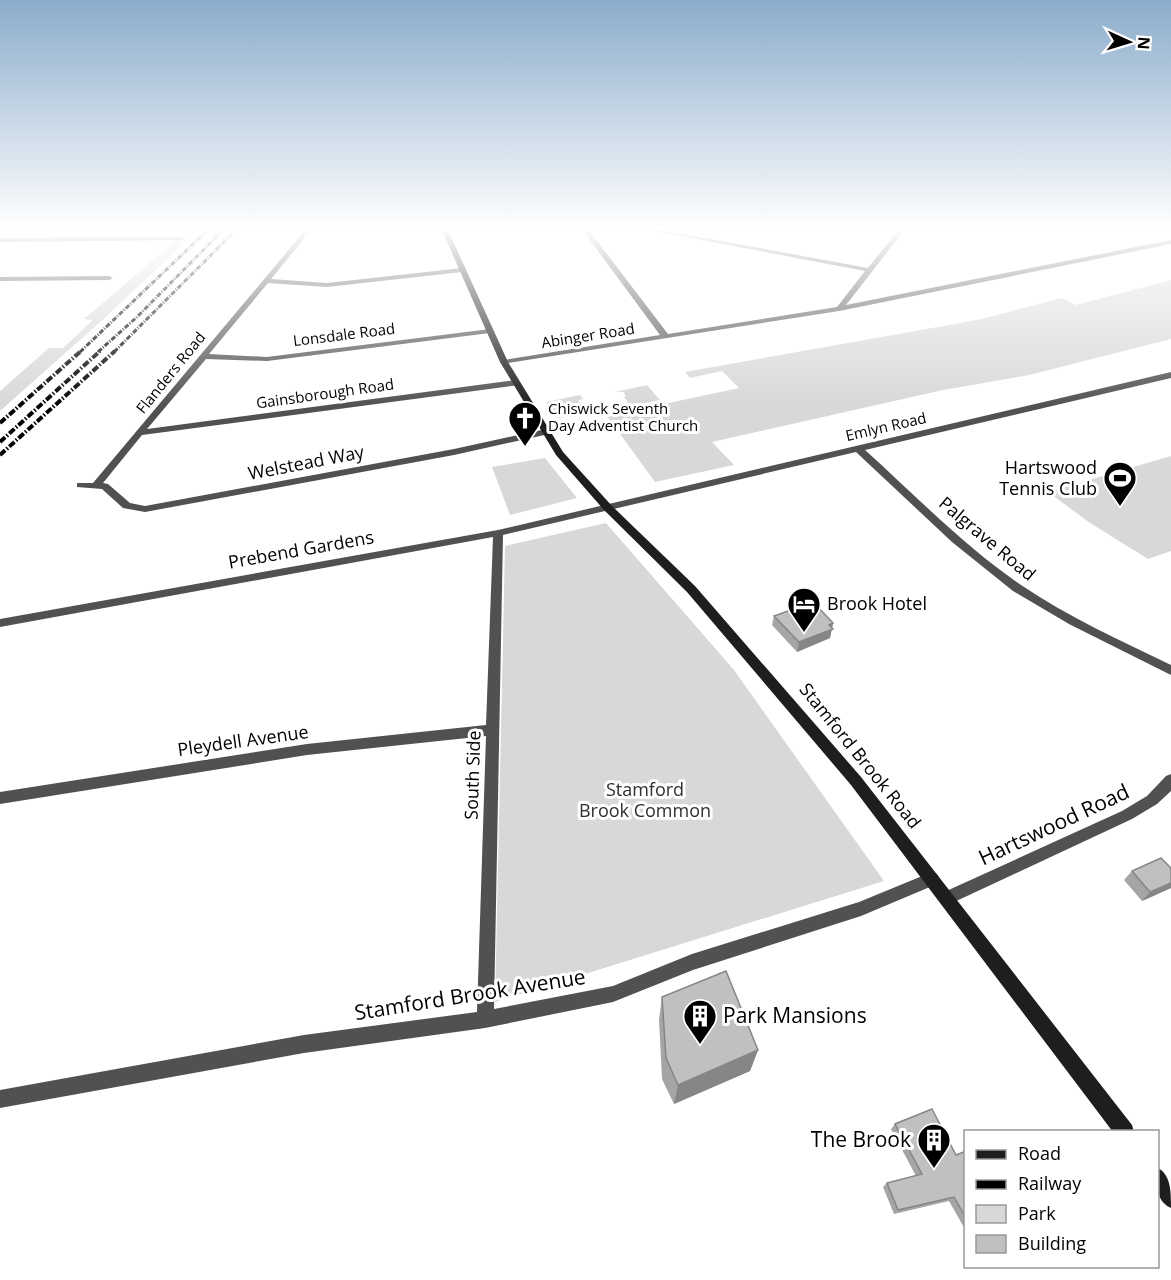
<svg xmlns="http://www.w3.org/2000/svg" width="1171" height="1280" viewBox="0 0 1171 1280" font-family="'Open Sans',sans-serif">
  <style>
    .green { fill: #d8d8d8 }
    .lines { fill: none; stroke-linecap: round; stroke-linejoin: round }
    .street { fill: #515151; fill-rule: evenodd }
    .secondary { fill: #1e1e1e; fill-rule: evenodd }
    .rail-far1 { stroke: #000; stroke-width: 3; stroke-dasharray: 5 1.5 1 1.5; stroke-linecap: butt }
    .rail { stroke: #000; stroke-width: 4; stroke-dasharray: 7 2 1.5 2; stroke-linecap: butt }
    .wall { fill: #a5a5a5 }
    .shaded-wall { fill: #868686 }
    .building { fill: #c0c0c0; stroke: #868686; stroke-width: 1.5 }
    .labels { text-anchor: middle; stroke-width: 6; stroke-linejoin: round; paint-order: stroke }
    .far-street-label { font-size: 15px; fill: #000; stroke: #fff }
    .far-poi-label { font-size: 15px; fill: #000; stroke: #fff; text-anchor: start }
    .street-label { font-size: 18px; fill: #000; stroke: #fff }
    .poi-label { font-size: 18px; fill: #000; stroke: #fff; text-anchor: end }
    .park-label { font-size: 18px; fill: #2f2f2f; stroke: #fff }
    .near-street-label { font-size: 21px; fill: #000; stroke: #fff }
    .near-poi-label { font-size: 21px; fill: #000; stroke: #fff; text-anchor: start }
  </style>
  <rect width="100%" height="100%" fill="#fff"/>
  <!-- green -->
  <path class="green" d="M191,228H200L107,316L0,411V391L49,348H63L93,320L84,319Z
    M1171,280V339L1029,375L943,390L712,442L734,465L655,482L607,416L739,388L722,371L690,378L685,372L977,320L1062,298L1076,305Z
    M647,385L660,400L626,407L624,404L628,402L624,397L626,396L623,392H615Z
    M580,395L583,399L578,400L582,406L580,407L583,411H591L558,418L546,402Z
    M1171,456V551L1148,559L1090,523L1048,492Z
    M545,458L577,498L510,515L492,467Z
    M606,523L734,670L884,881L495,1002L505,546Z"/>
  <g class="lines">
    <!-- street -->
    <path class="street" d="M307,228H313L271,279L327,283L462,268L465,270L462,272L327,287L268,283L209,354L267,357L490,329L494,331L490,333L267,361L206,359L147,429L516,380L520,383L519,385L142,435L103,483L108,484L130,503L145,506L454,449L546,429L551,432L549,434L454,455L145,512L123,508L102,489L77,487V483H93Z
      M581,228H587L668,334L837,307L865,271L638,228H651L868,268L900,228H906L846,305L1171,240V244L839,311L501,364V360H504L660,335Z
      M183,237V239L181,240L0,242V238Z
      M0,277L109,276L113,278L109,280L0,281Z
      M1171,372V378L865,450C916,496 964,546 1021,585C1068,617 1120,640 1171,665V675L1069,624L1013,591L952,542L856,452L503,535L494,1009L613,986L692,954L859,902L932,872L937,874L940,879L937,884L861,916L693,970L613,1002L485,1028L304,1053L0,1108V1090L304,1035L477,1012L486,736L307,755L0,804V792L307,744L486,725L493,537L0,627V619L498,530Z
      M1171,774V791L1157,804L1132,819L952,903L947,905L942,903L939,898L942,893L1122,811L1147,796L1166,776Z"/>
    <!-- secondary -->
    <path class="secondary" d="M441,228H447L508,362L563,452L612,506L695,586L861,777L1132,1125L1134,1132H1113L851,785L687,592L604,510L556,455L500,362Z
      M1158,1168C1171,1175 1171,1192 1171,1208C1155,1201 1156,1183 1158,1168Z"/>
    <!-- rail-far1 -->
    <path class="rail-far1" d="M80,352L210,228
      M98,352L137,317L225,228
      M114,352L238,228"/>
    <!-- rail -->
    <path class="rail" d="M0,423L81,351
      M0,442L100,351
      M0,455L115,351"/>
  </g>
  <!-- wall -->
  <path class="wall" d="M810,607L833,623L830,638L797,652L772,625L774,616Z
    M1171,868V888L1142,901L1124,880L1132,871Z
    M662,997L758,1050L750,1071L674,1104L662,1079L659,1020Z
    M895,1124L956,1155L966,1151V1231L949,1201L894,1214L883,1187L887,1183L916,1176L891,1129Z"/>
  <!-- shaded-wall -->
  <path class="shaded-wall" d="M833,623L830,638L797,652L799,642Z
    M1171,883V888L1142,901L1150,892Z
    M758,1050L750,1071L674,1104L678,1085Z"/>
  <!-- building -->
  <path class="building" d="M807,604L810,607L816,605L833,623L829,625L833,629L799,642L774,616Z
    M1161,858L1171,868V883L1150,892L1132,871Z
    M726,971L758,1050L678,1085L666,1058L662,997Z
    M932,1109L956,1155L966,1151V1218L954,1197L898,1210L887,1183L922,1174L895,1124Z"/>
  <!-- sky -->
  <linearGradient id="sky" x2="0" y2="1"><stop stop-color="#8baccb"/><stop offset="0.56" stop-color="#fff"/><stop offset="1" stop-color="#fff" stop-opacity="0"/></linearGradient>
  <rect width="1171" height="407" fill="url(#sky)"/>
  <!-- icons -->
  <defs>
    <symbol id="church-pin" viewBox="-11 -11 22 30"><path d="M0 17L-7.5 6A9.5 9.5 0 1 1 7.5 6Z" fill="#000" stroke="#fff"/><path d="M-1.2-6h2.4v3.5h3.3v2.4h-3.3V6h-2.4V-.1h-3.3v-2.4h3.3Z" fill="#fff"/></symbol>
    <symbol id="stadium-pin" viewBox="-11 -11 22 30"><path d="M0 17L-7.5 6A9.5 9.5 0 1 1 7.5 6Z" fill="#000" stroke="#fff"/><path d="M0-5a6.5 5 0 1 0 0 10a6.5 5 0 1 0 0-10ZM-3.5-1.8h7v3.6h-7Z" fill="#fff"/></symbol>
    <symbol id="hotel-pin" viewBox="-11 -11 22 30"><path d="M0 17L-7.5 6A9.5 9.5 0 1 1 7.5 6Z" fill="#000" stroke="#fff"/><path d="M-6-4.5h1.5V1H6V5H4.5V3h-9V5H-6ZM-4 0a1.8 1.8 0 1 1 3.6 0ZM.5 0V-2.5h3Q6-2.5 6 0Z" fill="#fff"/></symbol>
    <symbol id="building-pin" viewBox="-11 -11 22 30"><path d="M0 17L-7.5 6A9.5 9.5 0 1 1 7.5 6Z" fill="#000" stroke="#fff"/><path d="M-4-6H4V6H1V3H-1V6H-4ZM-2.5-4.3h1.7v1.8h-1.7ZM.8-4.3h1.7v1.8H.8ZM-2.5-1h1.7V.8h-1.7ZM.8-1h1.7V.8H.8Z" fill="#fff"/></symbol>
  </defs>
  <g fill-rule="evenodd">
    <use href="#church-pin" x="506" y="399" width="38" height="52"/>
    <use href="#stadium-pin" x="1101" y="459" width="38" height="52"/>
    <use href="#hotel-pin" x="785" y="585" width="38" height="52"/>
    <use href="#building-pin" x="681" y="997" width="38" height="52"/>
    <use href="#building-pin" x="915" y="1121" width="38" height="52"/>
  </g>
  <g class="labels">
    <!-- far-street labels -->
    <g class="far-street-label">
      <text transform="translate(344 335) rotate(-7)" y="5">Lonsdale Road</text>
      <text transform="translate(588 336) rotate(-9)" y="5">Abinger Road</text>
      <text transform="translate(171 373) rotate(-51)" y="5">Flanders Road</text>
      <text transform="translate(325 394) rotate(-8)" y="5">Gainsborough Road</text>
      <text transform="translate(886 427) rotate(-13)" y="5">Emlyn Road</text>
    </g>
    <!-- far-poi labels -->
    <g class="far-poi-label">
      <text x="548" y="414">Chiswick Seventh<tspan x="548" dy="17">Day Adventist Church</tspan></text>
    </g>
    <!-- street labels -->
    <g class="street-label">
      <text transform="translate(306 463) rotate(-11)" y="6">Welstead Way</text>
      <text transform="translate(987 539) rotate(40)" y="6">Palgrave Road</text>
      <text transform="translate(301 550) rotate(-10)" y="6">Prebend Gardens</text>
      <text transform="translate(243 741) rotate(-8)" y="6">Pleydell Avenue</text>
      <text transform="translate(860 756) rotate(51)" y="6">Stamford Brook Road</text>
      <text transform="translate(473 775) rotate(-88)" y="6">South Side</text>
    </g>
    <!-- poi labels -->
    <g class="poi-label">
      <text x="1097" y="474">Hartswood<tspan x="1097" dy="21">Tennis Club</tspan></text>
      <text x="827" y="610" text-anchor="start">Brook Hotel</text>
    </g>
    <!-- park labels -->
    <g class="park-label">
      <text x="645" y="796">Stamford<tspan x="645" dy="21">Brook Common</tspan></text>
    </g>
    <!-- near-street labels -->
    <g class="near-street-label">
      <text transform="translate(1054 825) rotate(-25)" y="7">Hartswood Road</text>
      <text transform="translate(470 995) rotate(-9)" y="7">Stamford Brook Avenue</text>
    </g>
    <!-- near-poi labels -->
    <g class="near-poi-label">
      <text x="723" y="1023">Park Mansions</text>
      <text x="911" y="1147" text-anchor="end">The Brook</text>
    </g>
  </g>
  <!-- legend -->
  <rect x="964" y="1130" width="195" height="138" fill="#ffffff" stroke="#999999" stroke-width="1.5"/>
  <rect x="976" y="1150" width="30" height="9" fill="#1e1e1e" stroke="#999999" stroke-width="1.5"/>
  <text x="1018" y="1160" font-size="18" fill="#000000">Road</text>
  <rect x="976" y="1180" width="30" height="9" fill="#000000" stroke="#999999" stroke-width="1.5"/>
  <text x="1018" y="1190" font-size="18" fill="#000000">Railway</text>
  <rect x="976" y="1205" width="30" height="18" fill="#d8d8d8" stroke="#999999" stroke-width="1.5"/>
  <text x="1018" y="1220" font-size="18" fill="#000000">Park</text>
  <rect x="976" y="1235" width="30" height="18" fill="#c0c0c0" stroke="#999999" stroke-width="1.5"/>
  <text x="1018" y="1250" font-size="18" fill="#000000">Building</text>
  <!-- north arrow -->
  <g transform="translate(1129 42) rotate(94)" stroke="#ffffff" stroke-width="4.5" paint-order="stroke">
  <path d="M0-4.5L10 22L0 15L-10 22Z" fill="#000000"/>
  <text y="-9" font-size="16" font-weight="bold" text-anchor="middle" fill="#000000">N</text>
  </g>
</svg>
